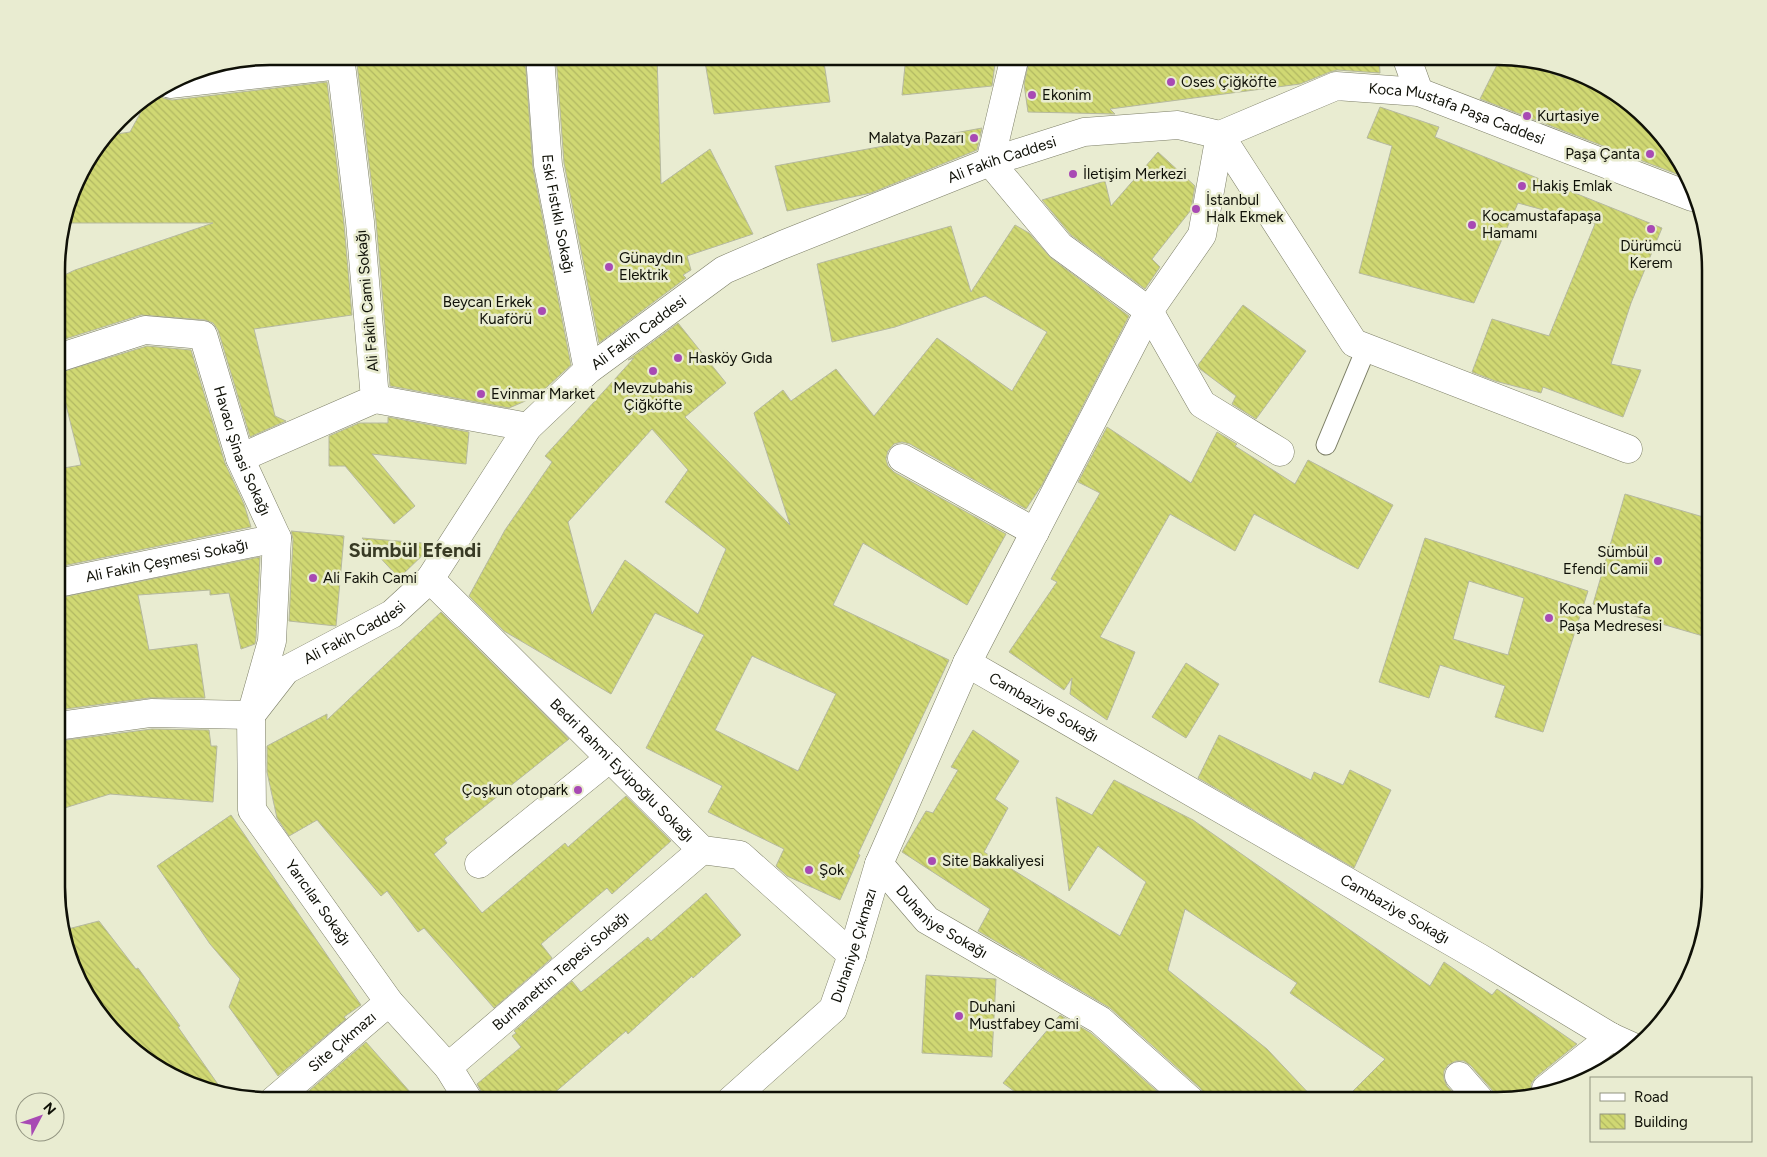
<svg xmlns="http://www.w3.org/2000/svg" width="1767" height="1157" viewBox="0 0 1767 1157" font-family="Figtree,sans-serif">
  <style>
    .building { fill: url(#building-back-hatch); stroke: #b6b99f; fill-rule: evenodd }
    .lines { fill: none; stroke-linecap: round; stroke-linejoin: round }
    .service-casing { stroke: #7c7e66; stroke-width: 21 }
    .minor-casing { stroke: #7c7e66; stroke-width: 29 }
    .tertiary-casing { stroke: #7c7e66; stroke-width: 29 }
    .service { stroke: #fff; stroke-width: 19 }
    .minor { stroke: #fff; stroke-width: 28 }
    .tertiary { stroke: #fff; stroke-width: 28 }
    .poi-dot { fill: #a84ab4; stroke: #e9ecd1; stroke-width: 2 }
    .labels { text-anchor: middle; stroke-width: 5; stroke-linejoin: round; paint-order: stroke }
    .poi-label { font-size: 15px; fill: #0f1007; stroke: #e9ecd1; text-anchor: start }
    .street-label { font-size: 15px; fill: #0f1007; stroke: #e9ecd1 }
    .district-label { font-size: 20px; font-weight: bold; fill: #383a24; stroke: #e9ecd1 }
    .rim { fill: none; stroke: #0f1007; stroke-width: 2.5 }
  </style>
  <defs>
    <pattern id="building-back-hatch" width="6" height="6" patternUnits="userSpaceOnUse" patternTransform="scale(1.25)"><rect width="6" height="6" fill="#d0d873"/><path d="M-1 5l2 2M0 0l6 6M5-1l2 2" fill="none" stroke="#b1b862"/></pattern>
  </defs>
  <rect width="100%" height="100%" fill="#e9ecd1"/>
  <!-- building -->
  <path class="building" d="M356,56H525L533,168L571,365L537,396L509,408L390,386L376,221Z
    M556,56H657L661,184L710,149L753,234L687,256L691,270L683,275L686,278L599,343L564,163Z
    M704,56H823L830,102L714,114Z
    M906,56H996L992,86L902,95Z
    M1030,56H1379L1380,73L1337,70L1330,72L1300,84L1110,109L1115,114L1028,112L1024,84Z
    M1501,57L1520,60L1556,75L1616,93L1682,164L1687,178L1480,99Z
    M327,82L344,224L352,315L254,329L275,416L286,421L250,437L218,330L213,323L205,320L141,315L59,341L58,278L75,270L213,223H64L78,175L110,135L130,132L149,97L157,92L163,98L172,100Z
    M1380,107L1439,127L1435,137L1662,228L1631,303L1611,364L1641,370L1623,417L1543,387L1541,393L1495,381L1472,372L1492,319L1549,336L1595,224L1518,203L1474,303L1359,273L1392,146L1367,138Z
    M982,128L977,150L871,193L787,211L775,166Z
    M1158,152L1195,186L1191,210L1152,259L1160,267L1145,289L1071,235L1042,200L1105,181L1111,206Z
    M1015,225L1029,233L1051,258L1129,316L1042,485L1026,509L910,444L902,442L894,444L888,451L886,459L888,466L894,472L1006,534L967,605L863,543L833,605L949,660L858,854L860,855L840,900L787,876L776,866L784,849L708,812L722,786L646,748L704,635L655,613L611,694L504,631L469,596L505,530L552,462L545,456L634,358L628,360L678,323L726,383L685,417L790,525L754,413L783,390L791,401L836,369L874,416L937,338L1012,391L1047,332L985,296L895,327L832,342L817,264L951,226L971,292ZM652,429L688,470L665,502L726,549L698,614L625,560L592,614L568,522ZM752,656L836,694L798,771L715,730Z
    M1243,305L1306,351L1256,419L1232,404L1236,396L1200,369L1198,365Z
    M147,346L191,350L225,463L244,504L251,527L58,567V469L81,465L58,373Z
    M388,417L469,432L466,464L372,454L415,506L394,524L345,466H329V436L359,423H388Z
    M1107,427L1191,483L1217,432L1237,444L1235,446L1295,484L1308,460L1393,505L1358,569L1254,514L1235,551L1170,514L1100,637L1135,652L1107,720L1070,694L1072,678L1064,690L1009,652L1057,582L1051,579L1100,493L1078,482Z
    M1625,494L1710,519V638L1593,604Z
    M291,531L344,536L336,626L289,621L293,539Z
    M362,538L434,544L399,578Z
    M1425,538L1588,591L1543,732L1495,717L1505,686L1440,665L1429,698L1379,682ZM1469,581L1524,598L1508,655L1453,639Z
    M260,557L256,638L255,644L241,649L229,593L210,595V590L138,595L149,650L197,644L205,698H149L58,710V598Z
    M441,612L569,739L444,839L447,843L434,854L482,913L565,843L568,847L626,796L671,841L612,894L607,888L541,944L552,958L494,1008L424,928L418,932L387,891L381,896L317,820L289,836L277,818L267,772V746L327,714V720Z
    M1186,663L1219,684L1186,738L1152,717Z
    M152,729L209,730L211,746H217L213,802L110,794L58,810V741Z
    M973,730L1019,761L995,799L1008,808L984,852L1120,936L1146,882L1098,846L1069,891L1056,797L1092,815L1114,780L1193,820L1430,986L1444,962L1492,995L1497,989L1577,1044L1536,1077L1531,1084L1532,1094L1510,1100H1495L1492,1090L1471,1066L1464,1061H1456L1448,1065L1444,1071V1079L1447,1086L1460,1100H1344L1385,1059L1290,993L1297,983L1185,909L1168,970L1267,1049L1315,1100H1205V1095L1200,1088L1110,1008L978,931L990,909L902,852L926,811L933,813L958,770L951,767Z
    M1219,735L1311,780L1314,772L1343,785L1350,770L1391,790L1354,868L1198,778Z
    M231,815L361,1005L344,1017L346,1019L278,1076L229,1007L240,979L210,944L157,866Z
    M706,893L741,935L693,978L692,976L628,1034L626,1031L545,1101H485L482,1093L477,1084L521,1047L512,1036L516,1033L514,1031L572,981L581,992L648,937L651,941Z
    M99,921L136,969L138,968L180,1026L178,1027L224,1093L202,1089L151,1064L85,994L64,930Z
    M926,975L996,979L992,1057L922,1053Z
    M1060,1015L1091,1033L1167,1100H1026L1003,1083Z
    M366,1042L418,1101H297Z
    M1604,1063L1609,1067L1603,1072L1585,1078Z"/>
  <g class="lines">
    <defs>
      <path id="service" d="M1326,445L1366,349"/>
      <g id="minor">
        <path id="s1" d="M540,56L548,165L588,370"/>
        <path d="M1015,56L990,162L1060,246L1149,311L1202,404L1280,452"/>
        <path d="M1406,56L1419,92"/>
        <path d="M170,84L340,65"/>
        <path d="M1220,135L1354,343L1628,449"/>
        <path id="s2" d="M58,358L145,330L203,335L240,458L277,538L272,641L251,715L252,810L389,1002L448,1067"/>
        <path d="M375,399L528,427"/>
        <path d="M240,458L375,399L360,222L340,56"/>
        <path d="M902,458L1035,532"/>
        <path id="s3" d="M430,579L702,850L740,855L852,955"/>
        <path id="s4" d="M58,583L277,538"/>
        <path id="s5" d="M967,663L879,864L927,920L1100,1020L1190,1100"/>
        <path d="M479,864L610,758"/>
        <path d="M1459,1076L1480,1100"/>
        <path d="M1546,1089L1611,1037"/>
        <path id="s6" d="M273,1101L389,1002"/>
        <path id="s7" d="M469,1101L448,1067L702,850"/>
        <path id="s8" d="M730,1101L833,1009L852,955L879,864"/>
      </g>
      <g id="tertiary">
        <path id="s9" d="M1220,135L1202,235L1149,311L967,663L1480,958L1611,1037L1631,1046"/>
        <path id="s10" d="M1220,135L1336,86L1419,92L1692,197"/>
        <path id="s11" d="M58,726L151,713L251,715L286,670L392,614L430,579L528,427L588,370L724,270L782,245L990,162L1084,132L1178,125L1220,135"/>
      </g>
    </defs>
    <!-- service casing -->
    <use href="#service" class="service-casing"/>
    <!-- minor casing -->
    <use href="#minor" class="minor-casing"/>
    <!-- tertiary casing -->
    <use href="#tertiary" class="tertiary-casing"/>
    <!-- service -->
    <use href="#service" class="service"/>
    <!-- minor -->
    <use href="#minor" class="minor"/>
    <!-- tertiary -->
    <use href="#tertiary" class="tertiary"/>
  </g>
  <!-- markers -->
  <g class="poi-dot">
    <circle cx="1171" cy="82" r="5"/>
    <circle cx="1032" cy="95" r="5"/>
    <circle cx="1527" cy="116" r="5"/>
    <circle cx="974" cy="138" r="5"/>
    <circle cx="1650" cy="154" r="5"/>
    <circle cx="1073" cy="174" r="5"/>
    <circle cx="1522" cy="186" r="5"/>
    <circle cx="1196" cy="209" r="5"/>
    <circle cx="1472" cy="225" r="5"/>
    <circle cx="1651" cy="229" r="5"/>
    <circle cx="609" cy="267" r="5"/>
    <circle cx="542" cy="311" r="5"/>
    <circle cx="678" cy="358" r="5"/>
    <circle cx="653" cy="371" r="5"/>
    <circle cx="481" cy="394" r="5"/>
    <circle cx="1658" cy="561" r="5"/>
    <circle cx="313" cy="578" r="5"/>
    <circle cx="1549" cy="618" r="5"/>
    <circle cx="578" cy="790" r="5"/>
    <circle cx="932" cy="861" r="5"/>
    <circle cx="809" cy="870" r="5"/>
    <circle cx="959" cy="1016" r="5"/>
  </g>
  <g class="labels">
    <!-- poi labels -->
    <g class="poi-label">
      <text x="1181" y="87">Oses Çiğköfte</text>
      <text x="1042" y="100">Ekonim</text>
      <text x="1537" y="121">Kurtasiye</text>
      <text x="964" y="143" text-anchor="end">Malatya Pazarı</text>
      <text x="1640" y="159" text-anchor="end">Paşa Çanta</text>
      <text x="1083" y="179">İletişim Merkezi</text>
      <text x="1532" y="191">Hakiş Emlak</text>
      <text x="1206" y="205">İstanbul<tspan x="1206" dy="17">Halk Ekmek</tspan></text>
      <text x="1482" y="221">Kocamustafapaşa<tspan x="1482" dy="17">Hamamı</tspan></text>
      <text x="1651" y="251" text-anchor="middle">Dürümcü<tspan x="1651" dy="17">Kerem</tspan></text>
      <text x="619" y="263">Günaydın<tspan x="619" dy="17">Elektrik</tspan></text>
      <text x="532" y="307" text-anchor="end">Beycan Erkek<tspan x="532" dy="17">Kuaförü</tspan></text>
      <text x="688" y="363">Hasköy Gıda</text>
      <text x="653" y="393" text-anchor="middle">Mevzubahis<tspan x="653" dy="17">Çiğköfte</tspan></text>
      <text x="491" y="399">Evinmar Market</text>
      <text x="1648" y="557" text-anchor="end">Sümbül<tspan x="1648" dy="17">Efendi Camii</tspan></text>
      <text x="323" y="583">Ali Fakih Cami</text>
      <text x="1559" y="614">Koca Mustafa<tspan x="1559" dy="17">Paşa Medresesi</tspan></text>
      <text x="568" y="795" text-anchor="end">Çoşkun otopark</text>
      <text x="942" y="866">Site Bakkaliyesi</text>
      <text x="819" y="875">Şok</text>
      <text x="969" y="1012">Duhani<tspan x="969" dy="17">Mustfabey Cami</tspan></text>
    </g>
    <!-- street labels -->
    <g class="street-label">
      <text dy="5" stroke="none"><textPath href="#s10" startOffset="251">Koca Mustafa Paşa Caddesi</textPath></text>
      <text dy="5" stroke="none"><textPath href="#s11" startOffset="1154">Ali Fakih Caddesi</textPath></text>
      <text dy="5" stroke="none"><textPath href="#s1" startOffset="159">Eski Fıstıklı Sokağı</textPath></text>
      <text transform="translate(367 301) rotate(-95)" y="5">Ali Fakih Cami Sokağı</text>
      <text dy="5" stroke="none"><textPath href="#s11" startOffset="749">Ali Fakih Caddesi</textPath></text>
      <text dy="5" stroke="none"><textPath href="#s2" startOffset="272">Havacı Şinasi Sokağı</textPath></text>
      <text dy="5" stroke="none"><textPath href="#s4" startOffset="111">Ali Fakih Çeşmesi Sokağı</textPath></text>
      <text dy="5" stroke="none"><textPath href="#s11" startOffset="329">Ali Fakih Caddesi</textPath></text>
      <text dy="5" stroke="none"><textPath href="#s9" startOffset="679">Cambaziye Sokağı</textPath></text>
      <text dy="5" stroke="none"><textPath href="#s3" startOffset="271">Bedri Rahmi Eyüpoğlu Sokağı</textPath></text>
      <text dy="5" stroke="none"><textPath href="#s2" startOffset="755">Yarıcılar Sokağı</textPath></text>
      <text dy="5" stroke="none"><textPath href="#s9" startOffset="1084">Cambaziye Sokağı</textPath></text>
      <text dy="5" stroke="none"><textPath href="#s5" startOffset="306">Duhaniye Sokağı</textPath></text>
      <text dy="5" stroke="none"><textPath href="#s8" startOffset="205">Duhaniye Çıkmazı</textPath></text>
      <text dy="5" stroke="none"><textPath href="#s7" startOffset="188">Burhanettin Tepesi Sokağı</textPath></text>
      <text dy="5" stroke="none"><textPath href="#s6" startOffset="91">Site Çıkmazı</textPath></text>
    </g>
    <!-- district labels -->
    <g class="district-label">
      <text x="415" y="557">Sümbül Efendi</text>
    </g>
  </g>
  <!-- crop -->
  <path d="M0 0H1767V1157H0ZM270 65H1497A205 205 0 0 1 1702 270V887A205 205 0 0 1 1497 1092H270A205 205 0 0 1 65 887V270A205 205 0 0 1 270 65Z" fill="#e9ecd1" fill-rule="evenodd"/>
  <path class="rim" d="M270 65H1497A205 205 0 0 1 1702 270V887A205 205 0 0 1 1497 1092H270A205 205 0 0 1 65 887V270A205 205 0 0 1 270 65Z"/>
  <!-- legend -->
  <rect x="1590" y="1077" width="162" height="65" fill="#e9ecd1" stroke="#929480"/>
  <rect x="1600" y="1093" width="25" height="8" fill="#ffffff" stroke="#929480"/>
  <text x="1634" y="1102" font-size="15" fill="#0f1007">Road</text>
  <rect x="1600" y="1114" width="25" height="15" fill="url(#building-back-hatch)" stroke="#929480"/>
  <text x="1634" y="1127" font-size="15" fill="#0f1007">Building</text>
  <!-- north arrow -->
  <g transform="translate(40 1117) rotate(49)"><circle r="24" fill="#e9ecd1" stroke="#929480"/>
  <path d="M0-4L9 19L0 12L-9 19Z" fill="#a84ab4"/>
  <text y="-8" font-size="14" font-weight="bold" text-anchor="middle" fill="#0f1007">N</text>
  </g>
</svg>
